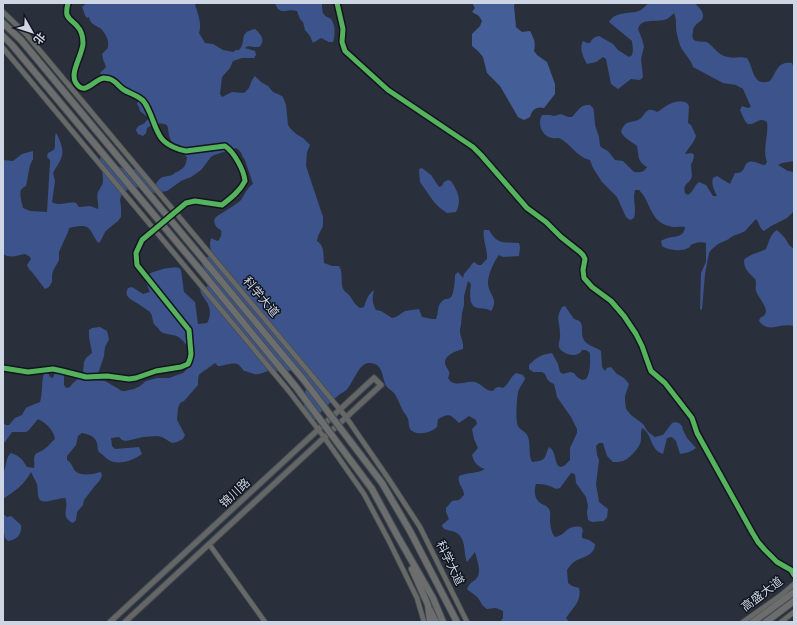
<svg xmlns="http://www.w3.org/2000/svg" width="797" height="625" viewBox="0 0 797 625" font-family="'DejaVu Sans','Noto Sans SC',sans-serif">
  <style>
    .forest { fill: #3c548b }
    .water { fill: #445e97 }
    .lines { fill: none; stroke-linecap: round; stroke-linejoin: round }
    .street-tunnel { stroke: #434954; stroke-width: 3; stroke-dasharray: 3 1.5; stroke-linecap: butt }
    .street-casing { stroke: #464b54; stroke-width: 5 }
    .secondary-casing { stroke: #464b54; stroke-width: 6 }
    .primary-casing { stroke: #464b54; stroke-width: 7 }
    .highway-casing { stroke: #464b54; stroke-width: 8 }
    .street { stroke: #5b5e5c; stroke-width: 3 }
    .secondary { stroke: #666966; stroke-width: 4.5 }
    .primary { stroke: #646766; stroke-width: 5 }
    .highway { stroke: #6b6e6c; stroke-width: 6 }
    .highway-bridge-casing { stroke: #464b54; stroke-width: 8; stroke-linecap: butt }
    .highway-bridge { stroke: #6b6e6c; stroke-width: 6 }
    .cycleway-casing { stroke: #11151f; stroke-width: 8 }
    .cycleway { stroke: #56b35d; stroke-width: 5 }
    .labels { text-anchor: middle; stroke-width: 3; stroke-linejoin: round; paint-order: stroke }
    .street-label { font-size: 12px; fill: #ced5e3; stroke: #11151f }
  </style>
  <rect width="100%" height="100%" fill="#2a303b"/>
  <!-- forest -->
  <path class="forest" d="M87,3H196L195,5C198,13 202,25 199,33L205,43L213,44L223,50L233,52L236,50H239C248,40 237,33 255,29C261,34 266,41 259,47H254L248,46L245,48L255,51L256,55L254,58H242L233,61L230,68L222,77L220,94L222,97L232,92L244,93L249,88L252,80L255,76L261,82L268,86L273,92L280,95L283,97L286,105L288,125L290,128L296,134L303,138L310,145L307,152L306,166L323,217V226L318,236L317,241C325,246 323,255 324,263L332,266H339C343,272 341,279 342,285C343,291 346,292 349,295C353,300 354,304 360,308L364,307C366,301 368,294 374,290C372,298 372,303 376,310L381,311L392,318L396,317L405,311L419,309L422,317L432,319H436C440,310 435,306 445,299C448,299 449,299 451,297C454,294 455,280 455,275L458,272L463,278L464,274L470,267L472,264L474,262L478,265H481L487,259C488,250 482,238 484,230H489C497,245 504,242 519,243L520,247L519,256L503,257L499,255C494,261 487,277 488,284C489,295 499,299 491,311C487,308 483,309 478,308C468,307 470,292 471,284L468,281L464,296V305L462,313L461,325L460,329V333L463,344V349C457,351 445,354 445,363C446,370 452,370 448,378C455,389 465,380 475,382C482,384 485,391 493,391C496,387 498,386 503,388C509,384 510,377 516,373L523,375L525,378C524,383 519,387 518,392C517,398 515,420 518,426C521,431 527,432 528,437C531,445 528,454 532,462C548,460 543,459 549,447C556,451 554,459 558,466L561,467L564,466L570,460V448L577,433V429L571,417L557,397L555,388L554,384L550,382L547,379L545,374L542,372H533L529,369V365C538,357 539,355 552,353L558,364L560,372L563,374L570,372L574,373L577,377L582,380L586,379C591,372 590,361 590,353L586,350H582C581,352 580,353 578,354C573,357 561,353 559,347C558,343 561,338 560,334C560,322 555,319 562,307L565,306L574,319C586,321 580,330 583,338C585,345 596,347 601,351L602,367L605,371L607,368L611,367L617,374L624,378L629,384L625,396V401L626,409L631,415L643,424L648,432L655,437L663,435L672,423L675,422L679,423L682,426L683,430L687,438L696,448C691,452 686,453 680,454L676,441L672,437L667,438L663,454C649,449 653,434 642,428C640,433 642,439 640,444C637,450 629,459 623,461C620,462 617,462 613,462L607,456L603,443H599L596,446L597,455L599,460L596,484L599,502L608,509L607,517L604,521L592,522L588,520L587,512L588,506L586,497L576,483L575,474L571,473L560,488L556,489C549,485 544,484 536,484C534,489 534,498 539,502C542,505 547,505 549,509C551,512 550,516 550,519C550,524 551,533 555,537C567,535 566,524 581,527L583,530L582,534V538L589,540L595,544C595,556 581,557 574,562C571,564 569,567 567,570L568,583L572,586L579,588C582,602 572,608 566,618L569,622H500L503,618V611L496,608L487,609C480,604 482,603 478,598C476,595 470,592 467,589C469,584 471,583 475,580C483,574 477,560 475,552L467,562C463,552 467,538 455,532C451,530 447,531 443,528L442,525L449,519L446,512V508L452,501L459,500L464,495C464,487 457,485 459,476C468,472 477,474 485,469C478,467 474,463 472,455L478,448L474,439L472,429L477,424L476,420L469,416L459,423C450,414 449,413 438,419L437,427C432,432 419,436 412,431C407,427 410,421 407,417C406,414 403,412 402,409C400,404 397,397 394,393C392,391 389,389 387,387C381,377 384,362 368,363C359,364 353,382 348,388C346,391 343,392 340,394C337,397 332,400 329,404C324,408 319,414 315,420H311L304,410V399L306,388L305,384L296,371C287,369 278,374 271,369C266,372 259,375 254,374C250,373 247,371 244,371C242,369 241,367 239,365C234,361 224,366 218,366L215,363C212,366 200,373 199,375C198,378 198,382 198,385L184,401L180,403L178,408L177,420L185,435L183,439L177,442L172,443L162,437L157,436L143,437L126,441L122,440L119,437L111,438L112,446L115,449L139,447L142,454C134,460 119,466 109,460C107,459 106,458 104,456C103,455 100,453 99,452C97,449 98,446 97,443C95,436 88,434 82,433L78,436L76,445L67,456V460C72,463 72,467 75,471C82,477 93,474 101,472L102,476L100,480L94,487L84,500L83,505L77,512L76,520L73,523C59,517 70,508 65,498C60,498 55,500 49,501C35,504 39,493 37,484C35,480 33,476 31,472C24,485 15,491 3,499V473C7,466 5,458 11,453C20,456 22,459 27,467L34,468C35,463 33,459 35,455C37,452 40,452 43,450C47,448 51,442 55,439C54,430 46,423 38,419L29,430L26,432H12L5,442L3,443V421V423L6,425H9L15,418L22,415L26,408L30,406L40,402C43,393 41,383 44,373H48L50,377L53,378L55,372L58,368H61L64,375V385L66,388L70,387L72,384L83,374L84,362L86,358L92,353L89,337V330L92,328L100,327L107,331L109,339L105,347L104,356L96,380L105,381L122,391H125L134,389L140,386L146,381L157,378H169L183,373L186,370L195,354C189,350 186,343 180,338C174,333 166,336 160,331C159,329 156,326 154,324C152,320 153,316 150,312C149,311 137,303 135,302C129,298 124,296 128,288L132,287L143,294L150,292L145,280L146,276C153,271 170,266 179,268L181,270L184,292L195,302L198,324L207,323C211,317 211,307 206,301C203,296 201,295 200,289L207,287C212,276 202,270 201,260L208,257L211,255L210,243L211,238L215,240L218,241C221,237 222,235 221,230C216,228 215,225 214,220L216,217C223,212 236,205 241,200C245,194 247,188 253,184L245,160C241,155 242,151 236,148L214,155L211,157L201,170L191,177L181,181L167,191L154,193L147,188L134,187H131L124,192L121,196L120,200L121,208V217L118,221L108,229L105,232L101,240L99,243C92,237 92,225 81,226C77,226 73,227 69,228L68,232L59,252V260L53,271L52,275V282L49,287L45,289L32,272L29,269L27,265L31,259L29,256L25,254C17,255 11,259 3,254V160L13,161L22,154L33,151V159L30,165L26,186C24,187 22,188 21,190C19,195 22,203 23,208L30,211L47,212L50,163V160L47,157L48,153L54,150C56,145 54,139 56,133C59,137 64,150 62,155C61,161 56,167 53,173L55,181L52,202C60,207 68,201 76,203L79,207L90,206L98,209C99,203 96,198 98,192C100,188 103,185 103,180C103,172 100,164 100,157L103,158L108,165L111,164L127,170L134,169L139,170L153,184H156C162,174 164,178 172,175C174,174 175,172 177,172C185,168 186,165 187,157C180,151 172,147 170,138C168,134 169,130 167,125C160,122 152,124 147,128L146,133L143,136L138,134L136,130C138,125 139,126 143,124C145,123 147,120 149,118L140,111L139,107L137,104L138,101L137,97L129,95L125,92L120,86L107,81L100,73L106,67L103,59L102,54C103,53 106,50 107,49C111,43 105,32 100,28C95,25 90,24 89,17L87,18C84,15 84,11 82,7Z
    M275,3H322C322,6 322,10 323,13C325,17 328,17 331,19C336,25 335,36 333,42H329L321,38L313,43L310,36L305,30L303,22L300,19L297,11C286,8 280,17 275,3Z
    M649,3H695C698,7 704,11 703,17C702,22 697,22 695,26C693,28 693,29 693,32C690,44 699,41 707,42C714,47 719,56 728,57C734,59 739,56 747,58C754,68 752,87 770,81C777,72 777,61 792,63L794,68V161L782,163L778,165L788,171L794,172V211L787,218L771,226L764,231C759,228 760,224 756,219L745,231L741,233L733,236L727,240L718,244L711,250L709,253L705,274L702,309L700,310L701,273L706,262V243C702,242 697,242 693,244C688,246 693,245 688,248C681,252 668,250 662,246L661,241C668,236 679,238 683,233C684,231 685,229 685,227C680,226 675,228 669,226C649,221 651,201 639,190H635C632,199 637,208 634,218L630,220L626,217L617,197L602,182L593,168L590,160C587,159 583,158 581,156C574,151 569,144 561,139C558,137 556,139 552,138C542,136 537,124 542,115H550L554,116L561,114L568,117H572C578,111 580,104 590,105L593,108L594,112L595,125L599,137L600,146L602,148L608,151L615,160L623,161L634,172C640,173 644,172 647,167C637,161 639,156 637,146C631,141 625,139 621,132C625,120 630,123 638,120C646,116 645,105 657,112C661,110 663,108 666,106C672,102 680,100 687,103L689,106L688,123L691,125L696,136C694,143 688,148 685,154L692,153L694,155C694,159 692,162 691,165C691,170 693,175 691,179C687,185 683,184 685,193L688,195C693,192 694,186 699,182L706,185L713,196H717C714,190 711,184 713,178L717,176L730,184L735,173C747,173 742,165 749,162C754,160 760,165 765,165L767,162C762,149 769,136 767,122C758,116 757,125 748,124L745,121L740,110L742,106L748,108L751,107L743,89L736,85L723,83L693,67C691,59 683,53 680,45C678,39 676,32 676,26C676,21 676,17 674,13C671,16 668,19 664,20C654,22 641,18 638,29L642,39L644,47L641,59L643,77L640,80L631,79L618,89L611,84L606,59L603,57L596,62L587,64C583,57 579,48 583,41L587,43H590C592,39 594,37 599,36L613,44L618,50L629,57L632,55L633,50L632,41L609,22C616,10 631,15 641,10C644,8 646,5 649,3Z
    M422,168L431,175L439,187L442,186L444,182L448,180L451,181C458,191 462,201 456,212L447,213L440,208L434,202L420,182L419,169Z
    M777,230L785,238L789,245L794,249V326C790,325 785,325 780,326C772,328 765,329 759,321L760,318C774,312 759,300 756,291C755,287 757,283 755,279C754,278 751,275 750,274C746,270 744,266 744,260C749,254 759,253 766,249C769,242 770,234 777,230Z
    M3,514L7,517L11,516L21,525C22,534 17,540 8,541L5,538L3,527Z"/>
  <!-- water -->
  <path class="water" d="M472,3H515L514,6L516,27L522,32L530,31C534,39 536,42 534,51L537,55L547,62L555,84V94L544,108C536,106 532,110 530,117L524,120L518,117L500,86L487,73L483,57L478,51L472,46V34L480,26L482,21L479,16L472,12L475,8Z"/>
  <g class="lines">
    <!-- street-tunnel -->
    <path class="street-tunnel" d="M142,240L186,203"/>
    <defs>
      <path id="street" d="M68,3C67,7 66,11 67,15C69,20 74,22 77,26C81,30 83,37 83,43C83,54 69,73 76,83C85,97 94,79 104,78C105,78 109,79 110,79C116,81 119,87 124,90C129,93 136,95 141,99C145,101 147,107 149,111C153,119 156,132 162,139C167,145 178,150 186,151L225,146C234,152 244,170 245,181C240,191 231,198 222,205L195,201L186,203
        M3,368L28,372L53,369L62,371L86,377L107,376L129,379L136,378L156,371L181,367L188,364L190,359L191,354L189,330L137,265L136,253L142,240"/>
      <path id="secondary" d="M337,3L343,29L342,42L345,51L388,90L473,147L481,155L527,208L546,222L561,237L580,252L583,255L585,259L583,270L584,278L592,287L611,301L624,316L636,334L642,346L648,363L651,371L665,383L692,418L697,433L752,532L758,542L765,550L777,562L791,570L794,575
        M3,12L26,34L309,372L346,417L388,478L420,527L467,622
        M3,48L288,390L324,437L364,494L389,541L417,598L424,622
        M209,544L265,622
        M743,622L781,595L794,584
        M781,622L794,612"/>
      <path id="primary" d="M110,622L374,378L381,385L125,622"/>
      <path id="highway" d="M3,23L21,40L208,265
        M3,36L12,45L201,271
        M382,483L410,531L457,622
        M372,489L398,537L433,598L443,622
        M412,569L428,605L430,622
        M430,610L436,622
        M753,622L794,592
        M766,622L794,601"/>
    </defs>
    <!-- street casing -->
    <use href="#street" class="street-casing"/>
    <!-- secondary casing -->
    <use href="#secondary" class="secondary-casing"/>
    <!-- primary casing -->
    <use href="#primary" class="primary-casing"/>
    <!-- highway casing -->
    <use href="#highway" class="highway-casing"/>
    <!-- street -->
    <use href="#street" class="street"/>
    <!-- secondary -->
    <use href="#secondary" class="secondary"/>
    <!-- primary -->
    <use href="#primary" class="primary"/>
    <!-- highway -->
    <use href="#highway" class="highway"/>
    <defs>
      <path id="highway-bridge" d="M208,265L303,379L382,483
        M201,271L296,387L372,489"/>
    </defs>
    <!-- highway-bridge casing -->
    <use href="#highway-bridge" class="highway-bridge-casing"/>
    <!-- highway-bridge -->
    <use href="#highway-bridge" class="highway-bridge"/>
    <defs>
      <path id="cycleway" d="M337,3L343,29L342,42L345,51L388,90L473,147L481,155L527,208L546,222L561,237L580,252L583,255L585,259L583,270L584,278L592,287L611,301L624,316L636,334L642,346L648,363L651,371L665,383L692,418L697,433L752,532L758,542L765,550L777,562L791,570L794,575
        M3,368L28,372L53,369L62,371L86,377L107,376L129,379L136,378L156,371L181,367L188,364L190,359L191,354L189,330L137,265L136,253L142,240L186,203L195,201L222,205C231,198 240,191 245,181C244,170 234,152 225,146L186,151C178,150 167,145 162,139C156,132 153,119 149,111C147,107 145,101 141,99C136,95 129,93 124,90C119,87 116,81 110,79C109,79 105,78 104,78C94,79 85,97 76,83C69,73 83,54 83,43C83,37 81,30 77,26C74,22 69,20 67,15C66,11 67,7 68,3"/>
    </defs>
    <!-- cycleway casing -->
    <use href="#cycleway" class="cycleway-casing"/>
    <!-- cycleway -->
    <use href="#cycleway" class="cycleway"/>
  </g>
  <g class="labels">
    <!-- street labels -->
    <g class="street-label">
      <text transform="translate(261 297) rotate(50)" y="4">科学大道</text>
      <text transform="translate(235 493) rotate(-43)" y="4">锦川路</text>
      <text transform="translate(450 563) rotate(64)" y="4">科学大道</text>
      <text transform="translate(762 594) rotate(-37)" y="4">高盛大道</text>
    </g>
  </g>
  <!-- border -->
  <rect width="797" height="625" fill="none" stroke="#ced5e3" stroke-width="8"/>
  <!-- north arrow -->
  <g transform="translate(32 32) rotate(129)" stroke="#11151f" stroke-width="3" paint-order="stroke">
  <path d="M0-3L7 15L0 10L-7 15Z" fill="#ced5e3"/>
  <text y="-6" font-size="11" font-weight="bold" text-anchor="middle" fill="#ced5e3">北</text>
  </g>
</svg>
